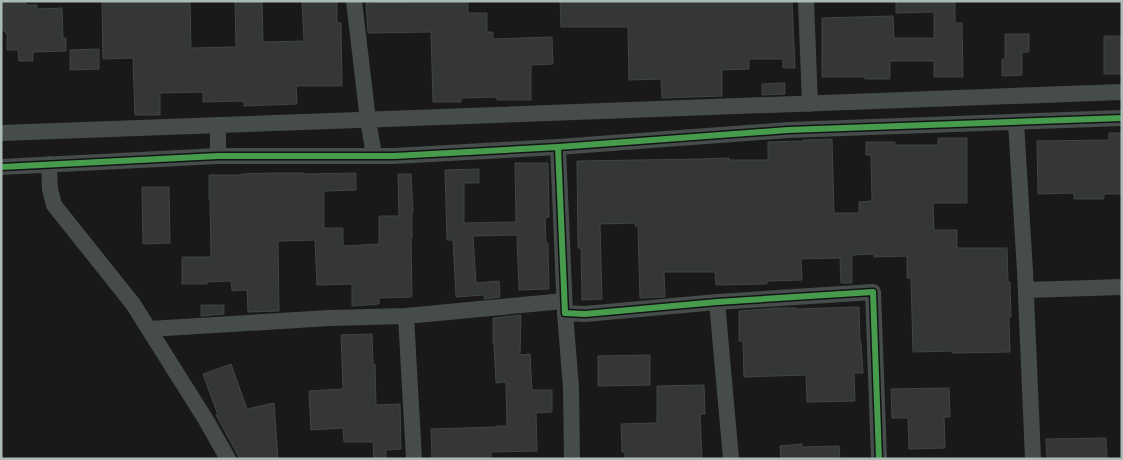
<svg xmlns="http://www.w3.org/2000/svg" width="1123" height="460" viewBox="0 0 1123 460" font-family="Ubuntu,sans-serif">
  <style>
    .building { fill: #353736; stroke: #414545 }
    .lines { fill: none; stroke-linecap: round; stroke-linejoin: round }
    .street { stroke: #464c4b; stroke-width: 16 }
    .cycleway-casing { stroke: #131515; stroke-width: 9 }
    .cycleway { stroke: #469c4c; stroke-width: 6 }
  </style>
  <rect width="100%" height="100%" fill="#191919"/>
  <!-- building -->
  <path class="building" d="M1,1H23L27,5H37V9L62,8L63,38H66V51L33,52V61H19L18,50H7V34L1,28Z
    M102,1H190L191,48L236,47L235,1H262L263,42L304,41L302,1H337V23H341L342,86H296L297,104L244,106V101L203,102V92L160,93V115H135L133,58L103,59Z
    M468,1V13H487V32H493V39L552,37L553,64L531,65V100H497V97L461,98V102H433L431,32L368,33L366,3Z
    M560,1H792L795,68H783V59H749V69L722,70V96L662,98L661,79L629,80L628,27H561Z
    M896,1H955V23H962L963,77H934V61H890V79H865V77H822V18L893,16L894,38H934V12L896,13Z
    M1005,34H1029V52H1022V75L1002,76V59H1005Z
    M1104,36H1122V74H1104Z
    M99,49V69L70,70V50Z
    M785,83V94L762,95V84Z
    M1109,133H1122V194H1104V199H1074V193L1038,194L1037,141L1109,140Z
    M938,138H967V203H933L934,230H957V248H1007L1008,282H1010L1011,317H1009L1010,352L952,353V351L913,352L911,278H907V256L874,257V254L852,255V283H841L840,258L801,259L802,280L767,281V284L716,285L715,272H664L665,297L640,298L638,226H635V223L600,224L602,299L582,300L581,248H578L577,161L701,159L729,158V160H768V142L803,141V140L832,139L834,213H859V202L872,201L871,155H866V142H895V145H938Z
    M515,163H548L549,217L545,218L546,243H548L549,289L519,290L517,235L473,236L476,283L499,281L500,297L484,299V295L456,297L453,240H447L445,170L479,169V183H464V223L516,222Z
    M271,173H304L305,174L356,173V190L324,191V228H343V246L379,244V216H399L398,174H411L413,212H412V238H411L412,297L379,298V304L352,306V284L317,285L315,240L278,241L279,311L248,312L247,290L232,291L231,281L207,282V284H182V257H211L210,199H209V175H241V174Z
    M142,187H169L170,243L143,244Z
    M201,305H224V314L201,316Z
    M859,307L860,343H861L863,373H854L855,401L807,402L806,375L744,377L743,341H739V311L777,308H796V309Z
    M521,315L520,355L530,354L532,390H552V412L536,413L537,451L491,452V458L432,459L431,429L496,427V426H507L506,382L496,383L494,344H493V318Z
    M372,334L373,364H375L376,405L400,404L401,449L386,450V459H374L373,442H344L343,428L311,430L309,391L343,389L341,335Z
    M650,355V385L598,386V356Z
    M231,364L247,409L274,403L278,459H240L216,415H218L203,374Z
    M704,385L705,414H700L702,459H625V452H622L621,424L657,423V386Z
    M949,388L950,417H944L945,448L909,449L908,418H892L891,389Z
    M1106,438L1107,459H1047L1046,439Z
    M802,444V447L839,446L840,459H781L780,446Z"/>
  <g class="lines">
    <!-- street -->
    <path class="street" d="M354,1L368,120L374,155
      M806,1L810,104
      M1016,122L1025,272L1033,459
      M218,125V156
      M1,133L1122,92
      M558,147L565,313L585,314L717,302L873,292L879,459
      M49,164L50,189L54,205L133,304L206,420L228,459
      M1,167L218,156H394L558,147L788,130L1122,118
      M1026,290L1122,287
      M717,302L731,459
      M565,313L571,388L572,459
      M406,316L414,459
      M149,329L330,318L406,316L564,301"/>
    <defs>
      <path id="cycleway" d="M558,147L565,313L585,314L717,302L873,292L879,459
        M1,167L218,156H394L558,147L788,130L1122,118"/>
    </defs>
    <!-- cycleway casing -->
    <use href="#cycleway" class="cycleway-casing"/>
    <!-- cycleway -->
    <use href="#cycleway" class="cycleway"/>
  </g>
  <!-- border -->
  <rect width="1123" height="460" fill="none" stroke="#a9bbb7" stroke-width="5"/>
</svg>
